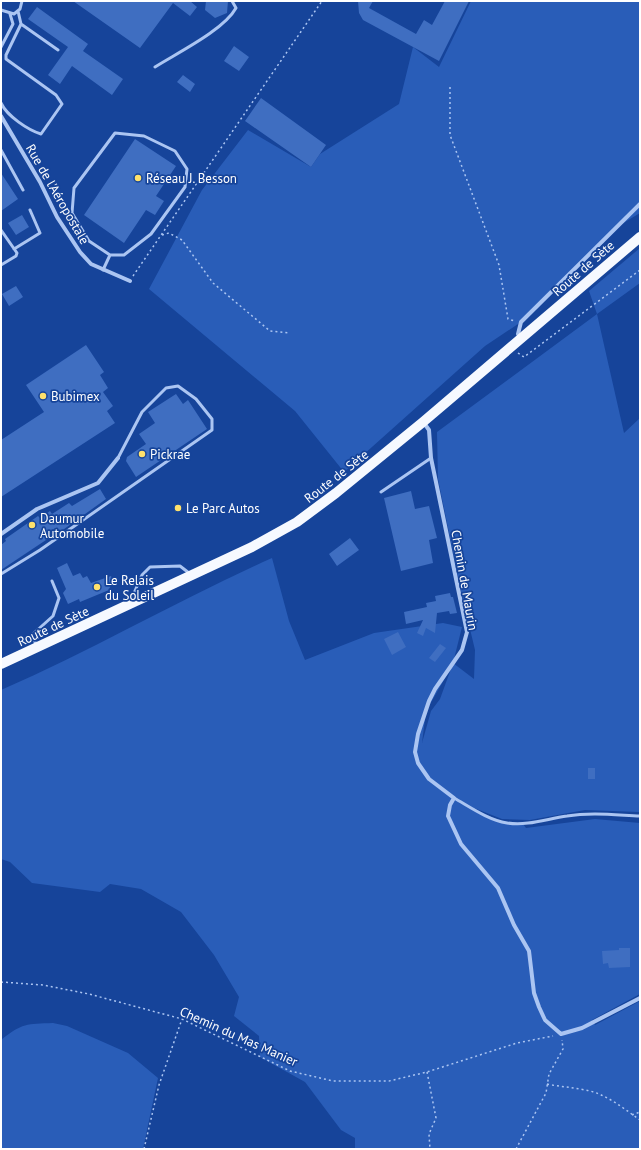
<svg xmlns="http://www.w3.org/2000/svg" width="641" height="1150" viewBox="0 0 641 1150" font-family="'PT Sans',sans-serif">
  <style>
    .green { fill: #295db8; fill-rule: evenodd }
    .building { fill: #3f6ec1 }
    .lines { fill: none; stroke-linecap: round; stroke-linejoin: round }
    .path { stroke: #abc5f2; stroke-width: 1.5; stroke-dasharray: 2 3; stroke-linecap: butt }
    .lane { stroke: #abc5f2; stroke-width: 3 }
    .street { stroke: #abc5f2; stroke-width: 4 }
    .primary { stroke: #f6f9ff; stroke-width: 10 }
    .poi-dot { fill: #ffe16c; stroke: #16449a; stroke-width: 1.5 }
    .labels { text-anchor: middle; stroke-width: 3.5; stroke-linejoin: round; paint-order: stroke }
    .poi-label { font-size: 13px; fill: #fff; stroke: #16449a; text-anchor: start }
    .street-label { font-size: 13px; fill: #fff; stroke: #16449a }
  </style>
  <rect width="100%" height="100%" fill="#16449a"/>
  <!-- green -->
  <path class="green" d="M471,1H640V213L615,228L521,322L485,346L344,472L295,411L149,289L202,190L248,130L311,167L320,154L399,104L413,47L439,67Z
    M640,248V283L597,314L624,433L640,418V994L592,1020L595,1025L640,1001V1149H355V1138L341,1130L305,1082L260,1057L259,1036L234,1016L239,997L214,955L181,912L141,889L110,884L100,892L32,883L10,862L1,859V690C93,650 180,599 272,558L289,621L305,660L374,633L443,623L462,627L453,663L474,679L475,650L461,591L438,479L437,432L597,314L589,291ZM452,666L440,699L431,711L422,743L426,711ZM474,808L502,819L530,820L585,810L639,812L640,823L595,819L526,828L523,824C504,823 491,818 474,808Z
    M53,1023L67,1026L128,1053L158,1078L143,1149H1V1040C22,1023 27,1024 53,1023Z"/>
  <!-- building -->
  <path class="building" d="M73,1H190L197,7L190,16L173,3L140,48Z
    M206,1H228L227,13L215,18L205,10Z
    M358,1H373L369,8L416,34L424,20L432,25L445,1H469L439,61L363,20L359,13Z
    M37,7L88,44L83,51L123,79L112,95L72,66L60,84L48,75L68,47L28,19Z
    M234,46L249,57L239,71L224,61Z
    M183,75L195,84L190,92L177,82Z
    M261,98L326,145L311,167L245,121Z
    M135,139L176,166L156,196L164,201L155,215L146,210L124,243L84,215Z
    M1,173L18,199L1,211Z
    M22,215L29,227L16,235L8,223Z
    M16,286L23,297L9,306L2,294Z
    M86,345L104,372L100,375L108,388L103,392L113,406L107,411L115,423L1,497V440L44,412L26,385Z
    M176,394L183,404L188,400L207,429L136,477L126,461L127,457L146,444L139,434L155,423L148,412Z
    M100,489L106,499L53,537L52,536L1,570V545L6,541L5,539L38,516L40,518L50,511L52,514L69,503L72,506Z
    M411,491L415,509L429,506L437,538L429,540L433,563L401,571L384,498Z
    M350,538L359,550L337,566L329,554Z
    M67,563L73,576L80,573L83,578L87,576L91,583L111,576L113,582L111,584L109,590L80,602L79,599L68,604L63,593L66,589L57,568Z
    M450,593L451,597H453L457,613L450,614L449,611L437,613L435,633L426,628L423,636L417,633L423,620L406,624L404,612L427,607L426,603L436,601L435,596Z
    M398,632L406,647L392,655L384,639Z
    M440,644L446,648L435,662L429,658Z
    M588,768H595V779H588Z
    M619,948H630V967L609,968L608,963L603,964L602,951L619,950Z"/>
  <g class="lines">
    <!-- path -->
    <path class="path" d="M450,87V135L499,265L508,319L515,321
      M162,235L169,233L182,240L213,283L270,331L290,333
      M133,276L322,1
      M518,353L524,357L640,270
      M1,982L43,985L89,994L182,1019L290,1071L333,1081H389L427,1072L517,1043L553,1036
      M427,1072L436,1118L429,1134L430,1149
      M547,1084C560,1087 572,1087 585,1090C605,1093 623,1108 640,1120
      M632,1115L640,1112
      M144,1149L159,1085L182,1019
      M516,1149L546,1093L549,1074L563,1049L562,1040"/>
    <!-- lane -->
    <path class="lane" d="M1,10L14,14L20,9L22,1
      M21,24L58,50
      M1,47L13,24L10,14
      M155,67C177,53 224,30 236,8L232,1
      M1,103C7,116 28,130 41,134L62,104L56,95L6,59V55L21,24L18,11
      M115,133L144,136L175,151L187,169L185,187L151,234L124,255H110L89,241L72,213L74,188Z
      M1,150L23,190
      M1,230L17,253L16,256L1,265
      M14,249L40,233L30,210
      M103,270L110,255
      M381,492L431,458
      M1,574L40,550L212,430V419L196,399L178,386L166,388L142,412L118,458
      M131,600L142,575L150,567L180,566L189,573
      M36,646L33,634L53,616L59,598L52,581
      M454,798C470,807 488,820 507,823C528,826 546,819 567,816C591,812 616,815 640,816"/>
    <!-- street -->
    <path class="street" d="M1,116L40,182L57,217L80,252L91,264L130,281
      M520,337L518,334L521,322L640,204
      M424,423L429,430L431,458L467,632L462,650L435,689L429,701L418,734L415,752L418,763L429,779L454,798L450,805L448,816L461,844L498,888L514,925L529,951L534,993L539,1007L545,1020L561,1034L582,1028L640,998
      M1,534L37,509L98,483L118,458"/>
    <!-- primary -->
    <path class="primary" d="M1,664L252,547L297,522L336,493L423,422L640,237"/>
  </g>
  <!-- markers -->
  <g class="poi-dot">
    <circle cx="138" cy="178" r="4"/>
    <circle cx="43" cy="396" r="4"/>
    <circle cx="142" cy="454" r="4"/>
    <circle cx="178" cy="508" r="4"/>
    <circle cx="32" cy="525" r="4"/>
    <circle cx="97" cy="587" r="4"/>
  </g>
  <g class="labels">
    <!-- poi labels -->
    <g class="poi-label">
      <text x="146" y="183">Réseau J. Besson</text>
      <text x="51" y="401">Bubimex</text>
      <text x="150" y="459">Pickrae</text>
      <text x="186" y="513">Le Parc Autos</text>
      <text x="40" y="523">Daumur<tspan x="40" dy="15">Automobile</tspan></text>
      <text x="105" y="585">Le Relais<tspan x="105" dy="15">du Soleil</tspan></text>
    </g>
    <!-- street labels -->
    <g class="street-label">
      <text transform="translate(58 194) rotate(60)" y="5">Rue de l'Aéropostale</text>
      <text transform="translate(583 268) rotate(-41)" y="5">Route de Sète</text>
      <text transform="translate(336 476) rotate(-38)" y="5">Route de Sète</text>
      <text transform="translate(465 580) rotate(80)" y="5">Chemin de Maurin</text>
      <text transform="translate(53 626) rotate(-25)" y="5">Route de Sète</text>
      <text transform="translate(239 1036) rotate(24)" y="5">Chemin du Mas Manier</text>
    </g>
  </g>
  <!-- border -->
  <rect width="641" height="1150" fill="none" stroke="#ffffff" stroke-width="4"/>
</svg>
